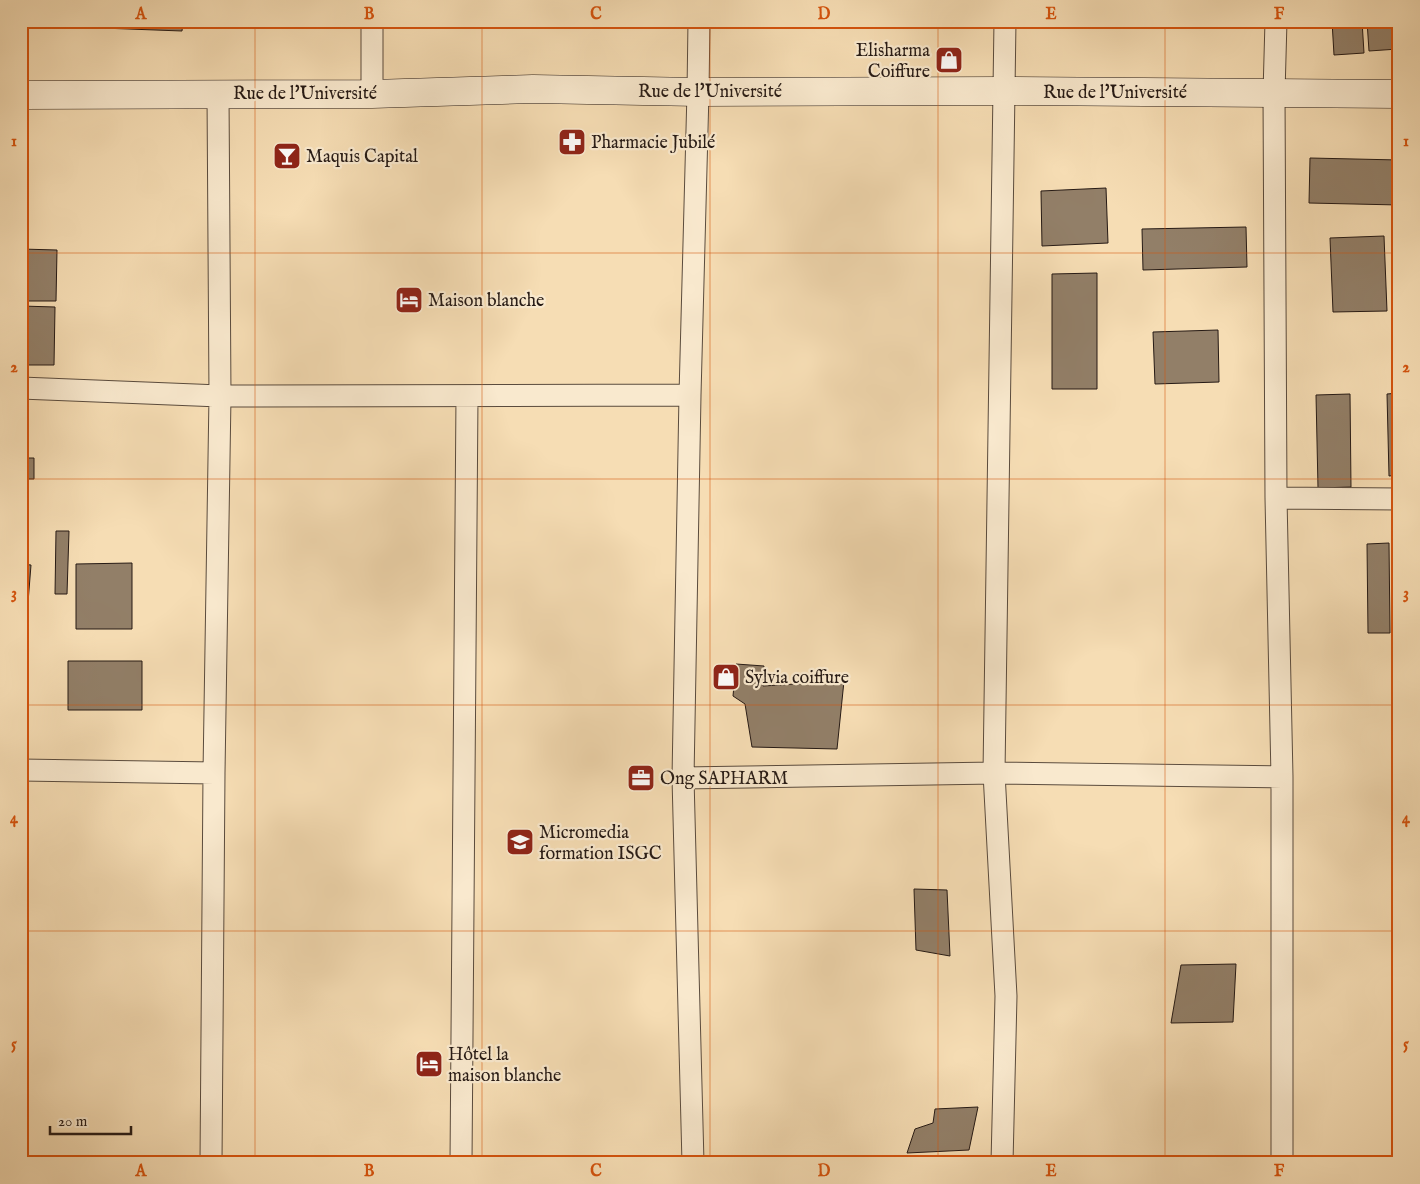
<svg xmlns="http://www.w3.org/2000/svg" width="1420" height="1184" viewBox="0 0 1420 1184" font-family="'IM FELL English',serif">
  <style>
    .building { fill: #927f68; stroke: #261a15 }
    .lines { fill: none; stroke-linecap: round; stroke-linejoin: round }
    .street-casing { stroke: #5a4b3d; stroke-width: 23 }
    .secondary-casing { stroke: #261a15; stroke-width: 29 }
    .street { stroke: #f9e9ce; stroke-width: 21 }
    .secondary { stroke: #f9e9ce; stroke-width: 28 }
    .grid { fill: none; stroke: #d5530d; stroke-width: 1; stroke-opacity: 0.55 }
    .labels { text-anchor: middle; stroke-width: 4.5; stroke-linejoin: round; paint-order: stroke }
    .poi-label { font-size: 18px; fill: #261a15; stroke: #f9e9ce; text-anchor: start }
    .street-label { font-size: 18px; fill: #261a15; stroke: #f9e9ce }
    .neatline { fill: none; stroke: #d5530d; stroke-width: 2 }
    .grid-label { font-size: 16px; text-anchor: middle; font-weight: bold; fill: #d5530d }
  </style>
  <rect width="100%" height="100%" fill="#f6ddb4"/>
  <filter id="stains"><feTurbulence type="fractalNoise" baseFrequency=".004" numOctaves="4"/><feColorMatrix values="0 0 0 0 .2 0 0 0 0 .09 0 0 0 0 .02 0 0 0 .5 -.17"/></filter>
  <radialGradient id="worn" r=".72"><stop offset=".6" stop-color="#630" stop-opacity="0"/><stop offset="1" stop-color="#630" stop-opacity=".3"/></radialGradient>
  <!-- building -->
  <path class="building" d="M21,21H183L182,31L21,25Z
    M1332,21H1362L1364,53L1334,55Z
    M1367,21H1396L1398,49L1369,51Z
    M1310,158L1399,160V205L1309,203Z
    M1106,188L1108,243L1042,246L1041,191Z
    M1246,227L1247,267L1143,270L1142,229Z
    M1384,236L1387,311L1333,312L1330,238Z
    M21,249L57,250L56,301H21Z
    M1097,273V389H1052V274Z
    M21,306L55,307L54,365H21Z
    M1218,330L1219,382L1155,384L1153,332Z
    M1399,393V475L1389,476L1387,394Z
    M1350,394L1351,487L1318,488L1316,395Z
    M21,458H34V479H25L24,518H21Z
    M56,531H69L67,594H55Z
    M1389,543L1390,633H1368L1367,544Z
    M1398,553H1399V622Z
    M132,563V629H76V564Z
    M21,564L31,565L27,615L21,614Z
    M68,661H142V710H68Z
    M736,664L764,666L763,686L844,681L837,749L752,747L745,704L733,696Z
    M914,889L947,890L950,956L916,950Z
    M1236,964L1233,1022L1171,1023L1181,965Z
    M978,1107L969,1150L907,1153L915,1129L933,1123L935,1109Z"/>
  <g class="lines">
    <defs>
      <path id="street" d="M1276,21L1274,93L1276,498L1282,777V1163
        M372,94V21
        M21,388L220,396L690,395
        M1276,498L1399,499
        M21,770L214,773
        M683,778L994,773L1282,777
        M211,1163L214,773L220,396L218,94
        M461,1163L467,396
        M693,1163L683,778L690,395L698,92L699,21
        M1002,1163L1006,996L994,773L1005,21"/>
      <path id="secondary" d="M21,95L372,94L533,89L698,92L1004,91L1399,94"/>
    </defs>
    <!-- street casing -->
    <use href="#street" class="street-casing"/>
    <!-- secondary casing -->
    <use href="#secondary" class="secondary-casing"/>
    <!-- street -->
    <use href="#street" class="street"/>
    <!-- secondary -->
    <use href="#secondary" class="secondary"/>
  </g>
  <!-- grid -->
  <path class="grid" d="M255,21V1163M482,21V1163M710,21V1163M938,21V1163M1165,21V1163M21,253H1399M21,479H1399M21,705H1399M21,931H1399"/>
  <!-- icons -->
  <defs>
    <symbol id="shop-square" viewBox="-11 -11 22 22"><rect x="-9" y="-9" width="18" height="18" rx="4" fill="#8f2418" stroke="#f9e9ce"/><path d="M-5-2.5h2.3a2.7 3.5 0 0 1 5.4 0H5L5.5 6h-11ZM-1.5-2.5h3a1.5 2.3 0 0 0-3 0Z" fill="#fff"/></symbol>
    <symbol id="pharmacy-square" viewBox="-11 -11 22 22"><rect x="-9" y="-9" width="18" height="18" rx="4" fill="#8f2418" stroke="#f9e9ce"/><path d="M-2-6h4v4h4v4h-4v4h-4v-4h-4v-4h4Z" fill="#fff"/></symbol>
    <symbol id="bar-square" viewBox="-11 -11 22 22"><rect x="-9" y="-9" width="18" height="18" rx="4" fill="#8f2418" stroke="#f9e9ce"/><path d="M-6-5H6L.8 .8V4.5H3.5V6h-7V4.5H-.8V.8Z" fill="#fff"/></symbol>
    <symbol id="hotel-square" viewBox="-11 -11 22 22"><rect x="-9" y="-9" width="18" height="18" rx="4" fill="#8f2418" stroke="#f9e9ce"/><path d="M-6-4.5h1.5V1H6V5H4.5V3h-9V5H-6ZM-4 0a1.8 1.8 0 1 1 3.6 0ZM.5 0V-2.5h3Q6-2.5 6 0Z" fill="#fff"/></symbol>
    <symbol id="office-square" viewBox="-11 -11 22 22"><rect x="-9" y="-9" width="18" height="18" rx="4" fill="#8f2418" stroke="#f9e9ce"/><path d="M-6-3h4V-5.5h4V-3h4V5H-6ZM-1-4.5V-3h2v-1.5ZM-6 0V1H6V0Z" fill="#fff"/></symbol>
    <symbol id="school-square" viewBox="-11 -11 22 22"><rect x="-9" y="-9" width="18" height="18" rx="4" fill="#8f2418" stroke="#f9e9ce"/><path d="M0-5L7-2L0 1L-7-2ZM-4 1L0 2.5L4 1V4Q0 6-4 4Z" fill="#fff"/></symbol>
  </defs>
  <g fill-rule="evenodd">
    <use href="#shop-square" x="933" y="44" width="32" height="32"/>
    <use href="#pharmacy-square" x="556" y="126" width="32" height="32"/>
    <use href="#bar-square" x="271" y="140" width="32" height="32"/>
    <use href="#hotel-square" x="393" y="284" width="32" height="32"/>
    <use href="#shop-square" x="710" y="661" width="32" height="32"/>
    <use href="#office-square" x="625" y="762" width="32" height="32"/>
    <use href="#school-square" x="504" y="826" width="32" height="32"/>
    <use href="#hotel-square" x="413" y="1048" width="32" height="32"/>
  </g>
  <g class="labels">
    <!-- poi labels -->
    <g class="poi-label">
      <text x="930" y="56" text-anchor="end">Elisharma<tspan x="930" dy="21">Coiffure</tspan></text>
      <text x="591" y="148">Pharmacie Jubilé</text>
      <text x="306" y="162">Maquis Capital</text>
      <text x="428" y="306">Maison blanche</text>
      <text x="745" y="683">Sylvia coiffure</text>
      <text x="660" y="784">Ong SAPHARM</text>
      <text x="539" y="838">Micromedia<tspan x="539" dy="21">formation ISGC</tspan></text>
      <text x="448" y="1060">Hôtel la<tspan x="448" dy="21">maison blanche</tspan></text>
    </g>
    <!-- street labels -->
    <g class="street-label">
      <text x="710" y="97">Rue de l'Université</text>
      <text x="1115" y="98">Rue de l'Université</text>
      <text x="305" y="99">Rue de l'Université</text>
    </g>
  </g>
  <!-- margin -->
  <rect width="1420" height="1184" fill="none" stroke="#f6ddb4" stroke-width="55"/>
  <!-- scale -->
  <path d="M50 1126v8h81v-8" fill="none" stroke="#261a15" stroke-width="2.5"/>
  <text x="58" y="1126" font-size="15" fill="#261a15" stroke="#f9e9ce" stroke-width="4" paint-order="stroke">20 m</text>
  <rect x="28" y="28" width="1364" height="1128" class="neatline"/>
  <g class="grid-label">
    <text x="141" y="19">A</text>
    <text x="369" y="19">B</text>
    <text x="596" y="19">C</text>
    <text x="824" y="19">D</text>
    <text x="1051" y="19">E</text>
    <text x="1279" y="19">F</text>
    <text x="14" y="146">1</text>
    <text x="1406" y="146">1</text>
    <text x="14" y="372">2</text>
    <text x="1406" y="372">2</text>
    <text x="14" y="598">3</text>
    <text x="1406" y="598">3</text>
    <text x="14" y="823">4</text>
    <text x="1406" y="823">4</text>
    <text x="14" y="1049">5</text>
    <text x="1406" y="1049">5</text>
    <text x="141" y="1176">A</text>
    <text x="369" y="1176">B</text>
    <text x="596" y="1176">C</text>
    <text x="824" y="1176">D</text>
    <text x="1051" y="1176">E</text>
    <text x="1279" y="1176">F</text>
  </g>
  <rect width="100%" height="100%" filter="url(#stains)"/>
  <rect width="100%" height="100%" fill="url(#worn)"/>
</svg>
